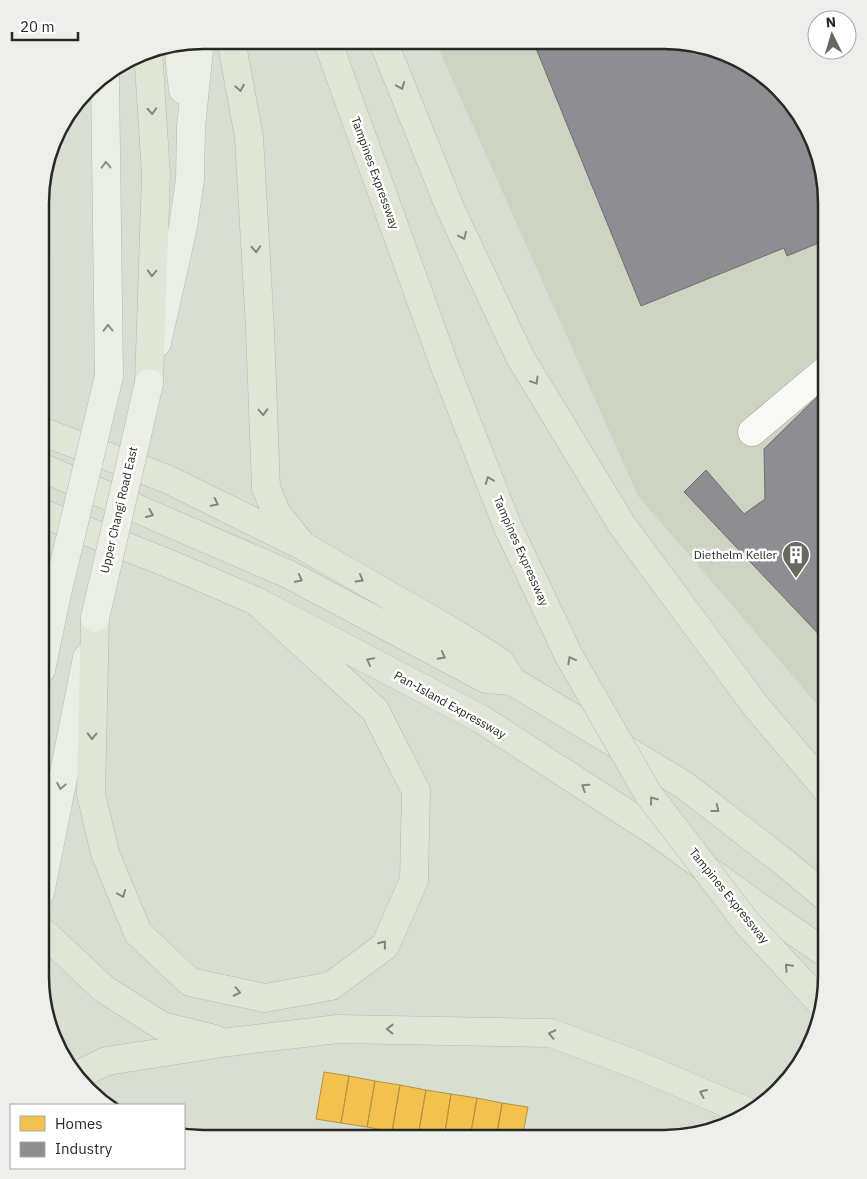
<svg xmlns="http://www.w3.org/2000/svg" width="867" height="1179" viewBox="0 0 867 1179" font-family="'IBM Plex Sans',sans-serif">
  <style>
    .built { fill: #cdd5c2 }
    .homes { fill: #f2c14e; stroke: #b59441 }
    .industry { fill: #8d8d92; stroke: #6e6f70 }
    .lines { fill: none; stroke-linecap: round; stroke-linejoin: round }
    .minor-casing { stroke: #979b93; stroke-width: 29 }
    .major-casing { stroke: #b6b9b3; stroke-width: 29 }
    .highway-casing { stroke: #b6b9b3; stroke-width: 29 }
    .minor { stroke: #f9faf8; stroke-width: 28 }
    .major { stroke: #eaeee4; stroke-width: 28 }
    .highway { stroke: #e0e6d6; stroke-width: 28 }
    .major-bridge-casing { stroke: #b6b9b3; stroke-width: 29; stroke-linecap: butt }
    .highway-bridge-casing { stroke: #b6b9b3; stroke-width: 29; stroke-linecap: butt }
    .major-bridge { stroke: #eaeee4; stroke-width: 28 }
    .highway-bridge { stroke: #e0e6d6; stroke-width: 28 }
    .oneway { stroke: #84887c }
    .oneway2 { stroke: #888c83 }
    .labels { text-anchor: middle; stroke-width: 5; stroke-linejoin: round; paint-order: stroke }
    .street-label { font-size: 12px; fill: #272a22; stroke: #fff }
    .poi-label { font-size: 12px; fill: #272a22; stroke: #fff; text-anchor: end }
    .rim { fill: none; stroke: #272a22; stroke-width: 2.5 }
  </style>
  <rect width="100%" height="100%" fill="#d9ded3"/>
  <!-- built -->
  <path class="built" d="M435,41H686L763,73L810,131L827,202V716L638,496Z"/>
  <!-- homes -->
  <path class="homes" d="M324,1072L349,1076L341,1123L316,1119Z
    M349,1076L375,1081L367,1127L341,1123Z
    M375,1081L400,1085L392,1132L367,1127Z
    M400,1085L426,1090L418,1136L392,1132Z
    M426,1090L451,1094L444,1138H429L418,1136Z
    M451,1094L477,1098L470,1138H444Z
    M477,1098L502,1103L496,1139L470,1138Z
    M502,1103L528,1107L522,1139H496Z"/>
  <!-- industry -->
  <path class="industry" d="M533,41H686L763,73L810,131L827,202V249L821,242L787,256L784,248L641,306Z
    M827,387V643L684,492L706,470L744,514L765,499L764,449Z"/>
  <g class="lines">
    <defs>
      <path id="minor" d="M752,432L827,369"/>
      <path id="major" d="M179,44L180,64L183,90
        M105,75L109,376
        M157,343L183,227L190,179L191,127L200,40
        M41,670L56,598
        M40,893L87,658"/>
      <path id="highway" d="M231,40L249,137L260,329L266,488L277,514L299,541
        M383,41L450,208L520,357L622,525L755,705L827,790
        M148,50L156,175L149,383
        M41,431L167,479L303,546L456,634L500,662L512,681
        M41,467L288,574L486,679L512,681L684,785L785,863L827,898
        M41,513L170,564L256,601L481,719L657,833L756,905L827,954
        M95,618L91,794L105,853L138,933L190,982L265,998L331,986L385,946L414,880L416,791L375,710L256,601
        M40,929L104,989L162,1026L215,1039
        M79,1074L107,1061L229,1042L338,1029L551,1033L640,1066L748,1112"/>
    </defs>
    <!-- minor casing -->
    <use href="#minor" class="minor-casing"/>
    <!-- major casing -->
    <use href="#major" class="major-casing"/>
    <!-- highway casing -->
    <use href="#highway" class="highway-casing"/>
    <!-- minor -->
    <use href="#minor" class="minor"/>
    <!-- major -->
    <use href="#major" class="major"/>
    <!-- highway -->
    <use href="#highway" class="highway"/>
    <defs>
      <path id="major-bridge" d="M56,598L109,376
        M95,618L149,383"/>
      <path id="highway-bridge" d="M327,40L445,367L507,525L569,656L649,795L747,923L821,1003"/>
    </defs>
    <!-- major-bridge casing -->
    <use href="#major-bridge" class="major-bridge-casing"/>
    <!-- highway-bridge casing -->
    <use href="#highway-bridge" class="highway-bridge-casing"/>
    <!-- major-bridge -->
    <use href="#major-bridge" class="major-bridge"/>
    <!-- highway-bridge -->
    <use href="#highway-bridge" class="highway-bridge"/>
  </g>
  <!-- one-way arrows -->
  <defs><path id="oneway-chevron" d="M-2-3.5L2.5 0L-2 3.5" fill="none" stroke-width="1.6" stroke-linecap="round" stroke-linejoin="round" transform="scale(1.25)"/></defs>
  <g class="oneway">
    <use href="#oneway-chevron" transform="translate(401 86) rotate(68)"/>
    <use href="#oneway-chevron" transform="translate(240 88) rotate(80)"/>
    <use href="#oneway-chevron" transform="translate(152 111) rotate(87)"/>
    <use href="#oneway-chevron" transform="translate(463 236) rotate(65)"/>
    <use href="#oneway-chevron" transform="translate(256 249) rotate(87)"/>
    <use href="#oneway-chevron" transform="translate(152 273) rotate(92)"/>
    <use href="#oneway-chevron" transform="translate(535 381) rotate(59)"/>
    <use href="#oneway-chevron" transform="translate(263 412) rotate(88)"/>
    <use href="#oneway-chevron" transform="translate(489 480) rotate(-111)"/>
    <use href="#oneway-chevron" transform="translate(215 503) rotate(26)"/>
    <use href="#oneway-chevron" transform="translate(150 514) rotate(23)"/>
    <use href="#oneway-chevron" transform="translate(299 579) rotate(28)"/>
    <use href="#oneway-chevron" transform="translate(360 579) rotate(30)"/>
    <use href="#oneway-chevron" transform="translate(442 656) rotate(28)"/>
    <use href="#oneway-chevron" transform="translate(571 660) rotate(-119)"/>
    <use href="#oneway-chevron" transform="translate(370 661) rotate(-152)"/>
    <use href="#oneway-chevron" transform="translate(92 736) rotate(91)"/>
    <use href="#oneway-chevron" transform="translate(585 787) rotate(-147)"/>
    <use href="#oneway-chevron" transform="translate(653 800) rotate(-127)"/>
    <use href="#oneway-chevron" transform="translate(716 809) rotate(38)"/>
    <use href="#oneway-chevron" transform="translate(122 894) rotate(68)"/>
    <use href="#oneway-chevron" transform="translate(383 944) rotate(-51)"/>
    <use href="#oneway-chevron" transform="translate(788 967) rotate(-133)"/>
    <use href="#oneway-chevron" transform="translate(237 992) rotate(12)"/>
    <use href="#oneway-chevron" transform="translate(390 1029) rotate(-179)"/>
    <use href="#oneway-chevron" transform="translate(552 1034) rotate(-168)"/>
    <use href="#oneway-chevron" transform="translate(703 1093) rotate(-157)"/>
  </g>
  <g class="oneway2">
    <use href="#oneway-chevron" transform="translate(106 165) rotate(-91)"/>
    <use href="#oneway-chevron" transform="translate(108 328) rotate(-91)"/>
    <use href="#oneway-chevron" transform="translate(61 786) rotate(101)"/>
  </g>
  <!-- icons -->
  <defs>
    <symbol id="building-pin" viewBox="-11 -11 22 30"><path d="M0 17L-7.5 6A9.5 9.5 0 1 1 7.5 6Z" fill="#656960" stroke="#fff"/><path d="M-4-6H4V6H1V3H-1V6H-4ZM-2.5-4.3h1.7v1.8h-1.7ZM.8-4.3h1.7v1.8H.8ZM-2.5-1h1.7V.8h-1.7ZM.8-1h1.7V.8H.8Z" fill="#fff"/></symbol>
  </defs>
  <g fill-rule="evenodd">
    <use href="#building-pin" x="780" y="539" width="32" height="43"/>
  </g>
  <g class="labels">
    <!-- street labels -->
    <g class="street-label">
      <text transform="translate(375 173) rotate(70)" y="4">Tampines Expressway</text>
      <text transform="translate(119 510) rotate(-77)" y="4">Upper Changi Road East</text>
      <text transform="translate(521 551) rotate(66)" y="4">Tampines Expressway</text>
      <text transform="translate(450 705) rotate(29)" y="4">Pan-Island Expressway</text>
      <text transform="translate(729 896) rotate(51)" y="4">Tampines Expressway</text>
    </g>
    <!-- poi labels -->
    <g class="poi-label">
      <text x="777" y="559">Diethelm Keller</text>
    </g>
  </g>
  <!-- crop -->
  <path d="M0 0H867V1179H0ZM203 49H664A154 154 0 0 1 818 203V976A154 154 0 0 1 664 1130H203A154 154 0 0 1 49 976V203A154 154 0 0 1 203 49Z" fill="#eeeeed" fill-rule="evenodd"/>
  <path class="rim" d="M203 49H664A154 154 0 0 1 818 203V976A154 154 0 0 1 664 1130H203A154 154 0 0 1 49 976V203A154 154 0 0 1 203 49Z"/>
  <!-- legend -->
  <rect x="10" y="1104" width="175" height="65" fill="#ffffff" stroke="#a9aaa7"/>
  <rect x="20" y="1116" width="25" height="15" fill="#f2c14e" stroke="#a9aaa7"/>
  <text x="55" y="1129" font-size="15" fill="#272a22">Homes</text>
  <rect x="20" y="1142" width="25" height="15" fill="#8d8d92" stroke="#a9aaa7"/>
  <text x="55" y="1154" font-size="15" fill="#272a22">Industry</text>
  <!-- north arrow -->
  <g transform="translate(832 35) rotate(355)"><circle r="24" fill="#ffffff" stroke="#a9aaa7"/>
  <path d="M0-4L9 19L0 12L-9 19Z" fill="#656960"/>
  <text y="-8" font-size="14" font-weight="bold" text-anchor="middle" fill="#272a22">N</text>
  </g>
  <!-- scale -->
  <path d="M12 32v8h66v-8" fill="none" stroke="#272a22" stroke-width="2.5"/>
  <text x="20" y="32" font-size="15" fill="#272a22" stroke="#ffffff" stroke-width="4" paint-order="stroke">20 m</text>
</svg>
